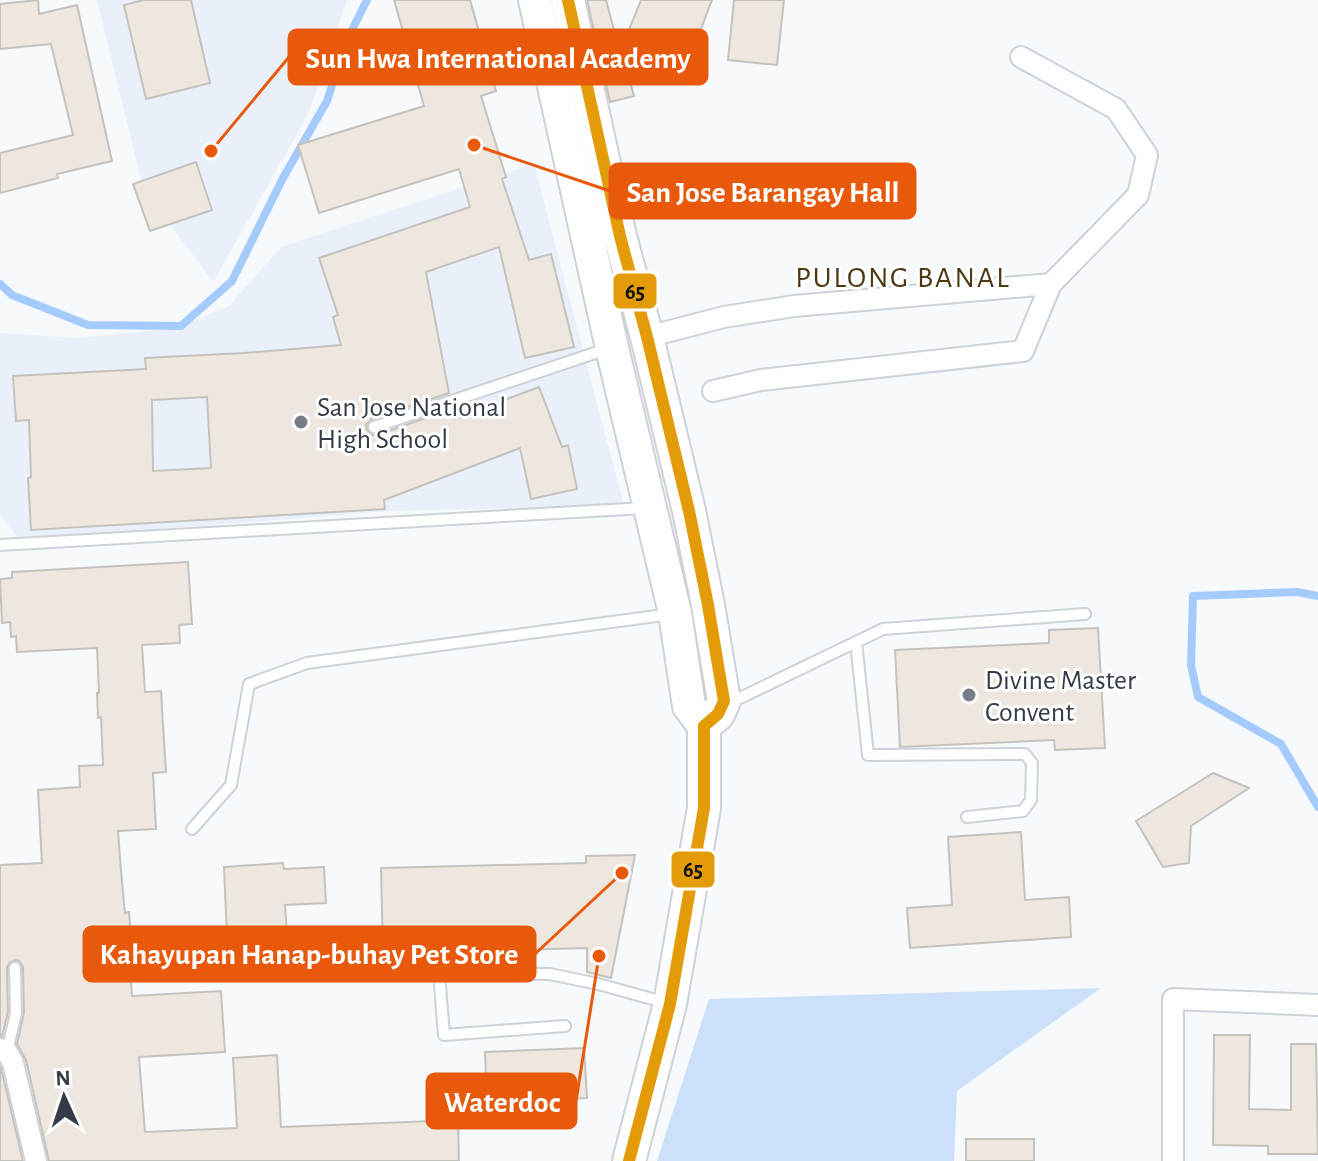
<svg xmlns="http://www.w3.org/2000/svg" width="1318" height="1161" viewBox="0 0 1318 1161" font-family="'Alegreya Sans',sans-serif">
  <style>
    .built { fill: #eaf0fa }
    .green { fill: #cde0f9 }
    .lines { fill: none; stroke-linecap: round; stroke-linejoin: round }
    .stream { stroke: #a5cbfd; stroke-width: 8 }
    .building { fill: #ede7e0; stroke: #c5c2be; stroke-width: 2; fill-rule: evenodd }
    .lane-casing { stroke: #cdd2d9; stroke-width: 14 }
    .street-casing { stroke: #cdd2d9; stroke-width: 24 }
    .primary-casing { stroke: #cdd2d9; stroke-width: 36 }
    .lane { stroke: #fefeff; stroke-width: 10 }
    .street { stroke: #fefeff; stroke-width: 20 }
    .primary { stroke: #fefeff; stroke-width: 32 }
    .bus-1-casing { stroke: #fff; stroke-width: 18 }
    .bus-1 { stroke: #e39b07; stroke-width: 12 }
    .poi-dot { fill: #787e87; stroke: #fff; stroke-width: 3 }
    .labels { text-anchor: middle; stroke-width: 6; stroke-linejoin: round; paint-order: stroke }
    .poi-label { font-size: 28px; fill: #333c47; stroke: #fff; text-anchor: start }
    .neighbourhood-label { font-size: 30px; letter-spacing: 2px; fill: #4f3915; stroke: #fff }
    .leader { fill: none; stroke: #e8590c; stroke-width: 3 }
    .callout-dot { fill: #e8590c; stroke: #fff; stroke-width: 3 }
    .callout { fill: #e8590c; stroke: #e8590c; stroke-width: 3 }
    .callout-label { font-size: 30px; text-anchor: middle; font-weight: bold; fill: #fff }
    .line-badge { stroke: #fff; stroke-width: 3 }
    .pale-badge-label { font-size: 22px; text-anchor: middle; font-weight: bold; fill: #111 }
  </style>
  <rect width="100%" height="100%" fill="#f7fafd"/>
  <!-- built -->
  <path class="built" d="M97,0H347L308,115L213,282L143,188Z
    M534,164L624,506L391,511L19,540L0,515V333L78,338L175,328L228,307L281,247Z"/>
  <!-- green -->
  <path class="green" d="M1101,988L957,1091L954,1161H657L709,999Z"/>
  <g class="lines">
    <!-- stream -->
    <path class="stream" d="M0,284L12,295L88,325L181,326L232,281L283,178L327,101L345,44L367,0
      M1318,596L1297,592L1193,596L1191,665L1198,697L1281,744L1318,807"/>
  </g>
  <!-- building -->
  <path class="building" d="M38,0L39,14L77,5L112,161L57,174L58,178L0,193V153L73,135L51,44L0,49V4Z
    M144,0H191L210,83L146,99L124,5Z
    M394,0H470L496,91L481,96L506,177L502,179L529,260L551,254L574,347L525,358L499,247L426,272L449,393L371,419L366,425L367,430L372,435H377L452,409L454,419L539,387L562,447L568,445L577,489L531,499L520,448L384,500L385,509L31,530L28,478L31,477L29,420L16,421L13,376L146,369L145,358L244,353L341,345L333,317L338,315L319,258L470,207L459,169L319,213L298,145L424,106ZM207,397L211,468L153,471L152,400Z
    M587,0H606L620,52L641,0H712L693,50L691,49L680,76L622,54L634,96L610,102Z
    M734,0H784L777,65L728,60Z
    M196,162L212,210L150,231L133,184Z
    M188,562L192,624L179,625L180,643L142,645L145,692L161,691L166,772L153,773L156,829L118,831L121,871L125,913L129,912L131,936H128L132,996L221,991L225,1052L139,1057L145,1132L237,1128L233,1058L277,1055L281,1127L458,1120L459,1161H49L26,1060L17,1044L24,1013L23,967L19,961L16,960L10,962L7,967L8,1012L2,1037L0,1036V865L42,863L38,790L80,787L79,766L103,765L101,717L98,718L97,693H99L97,648L17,652L16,636L11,637L10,622L2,623L0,579L12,578V572Z
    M1098,628L1105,748L1055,750L1054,740L900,747L895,650L1049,643V630Z
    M1213,773L1249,788L1191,826L1189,863L1163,867L1136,821Z
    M1021,832L1025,900L1069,897L1071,937L910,948L907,908L952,905L948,837Z
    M635,855L611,978L587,972V948L383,954L381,868L586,863V856Z
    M283,863L284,869L324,867L326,903L285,905L287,934L227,937L224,867Z
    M1214,1035H1250L1249,1109L1291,1110V1044H1316L1318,1154H1268V1146L1213,1145Z
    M584,1048L587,1098L487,1103L485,1052Z
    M0,1066L1,1068L23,1161H0Z
    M966,1139H1034V1161H966Z"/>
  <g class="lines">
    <defs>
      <path id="lane" d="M374,427L607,349
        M0,545L645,508
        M856,642L868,755L1025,754L1032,763L1031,800L1023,811L967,817
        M730,700L740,698L883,629L1085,614
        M192,829L231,785L249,684L307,663L671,614
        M230,948L439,973L550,974L598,984L667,1003
        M439,973L444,1035L565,1026
        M7,1052L16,1013L15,968"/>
      <path id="street" d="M647,337L724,317L794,306L1051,284
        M713,391L761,380L1023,351L1051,284L1138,195L1147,155L1116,109L1021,57
        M0,1049L7,1052L13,1063L36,1161
        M1173,1161V999L1318,1005"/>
      <path id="primary" d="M535,0L612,348L675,613L689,706L704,726V808L670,1004L629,1161
        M568,0L620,236L647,337L689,511L708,605L724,701L718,714L704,726"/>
    </defs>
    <!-- lane casing -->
    <use href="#lane" class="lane-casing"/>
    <!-- street casing -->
    <use href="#street" class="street-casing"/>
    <!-- primary casing -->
    <use href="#primary" class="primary-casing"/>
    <!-- lane -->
    <use href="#lane" class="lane"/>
    <!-- street -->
    <use href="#street" class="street"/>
    <!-- primary -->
    <use href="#primary" class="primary"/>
    <defs>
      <path id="bus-1" d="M568,0L620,236L647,337L689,511L708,605L724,701L718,714L704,726V808L670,1004L629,1161"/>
    </defs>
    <!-- bus-1 casing -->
    <use href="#bus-1" class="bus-1-casing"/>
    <!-- bus-1 -->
    <use href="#bus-1" class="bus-1"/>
  </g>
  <!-- markers -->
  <g class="poi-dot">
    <circle cx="301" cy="422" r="8"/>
    <circle cx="969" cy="695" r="8"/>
  </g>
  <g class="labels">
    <!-- poi labels -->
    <g class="poi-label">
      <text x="317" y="416">San Jose National<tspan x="317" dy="32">High School</tspan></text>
      <text x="985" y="689">Divine Master<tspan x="985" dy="32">Convent</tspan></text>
    </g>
    <!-- neighbourhood labels -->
    <g class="neighbourhood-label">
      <text x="903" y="287">PULONG BANAL</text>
    </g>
  </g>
  <!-- callouts -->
  <path class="leader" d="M211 151L289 57M474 145L610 191M622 873L535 954M599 956L576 1101"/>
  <g class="callout-dot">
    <circle cx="211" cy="151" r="8"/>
    <circle cx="474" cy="145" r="8"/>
    <circle cx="622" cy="873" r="8"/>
    <circle cx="599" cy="956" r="8"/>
  </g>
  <g class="callout">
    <rect x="289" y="30" width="418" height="54" rx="8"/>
    <rect x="610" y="164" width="305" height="54" rx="8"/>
    <rect x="84" y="927" width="451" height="54" rx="8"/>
    <rect x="427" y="1074" width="149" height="54" rx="8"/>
  </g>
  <g class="callout-label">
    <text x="498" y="68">Sun Hwa International Academy</text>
    <text x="763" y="202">San Jose Barangay Hall</text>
    <text x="309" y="964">Kahayupan Hanap-buhay Pet Store</text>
    <text x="502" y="1112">Waterdoc</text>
  </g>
  <g class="line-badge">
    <rect x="612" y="272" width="46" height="38" rx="8" fill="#e39b07"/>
    <rect x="670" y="850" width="46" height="39" rx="8" fill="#e39b07"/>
  </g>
  <g class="pale-badge-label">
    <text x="635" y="299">65</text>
    <text x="693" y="877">65</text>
  </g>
  <!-- north arrow -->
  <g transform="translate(64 1097) rotate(357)" stroke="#ffffff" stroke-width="6" paint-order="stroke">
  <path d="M0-6L14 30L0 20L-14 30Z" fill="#333c47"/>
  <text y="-12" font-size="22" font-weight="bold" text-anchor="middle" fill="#333c47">N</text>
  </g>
</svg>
